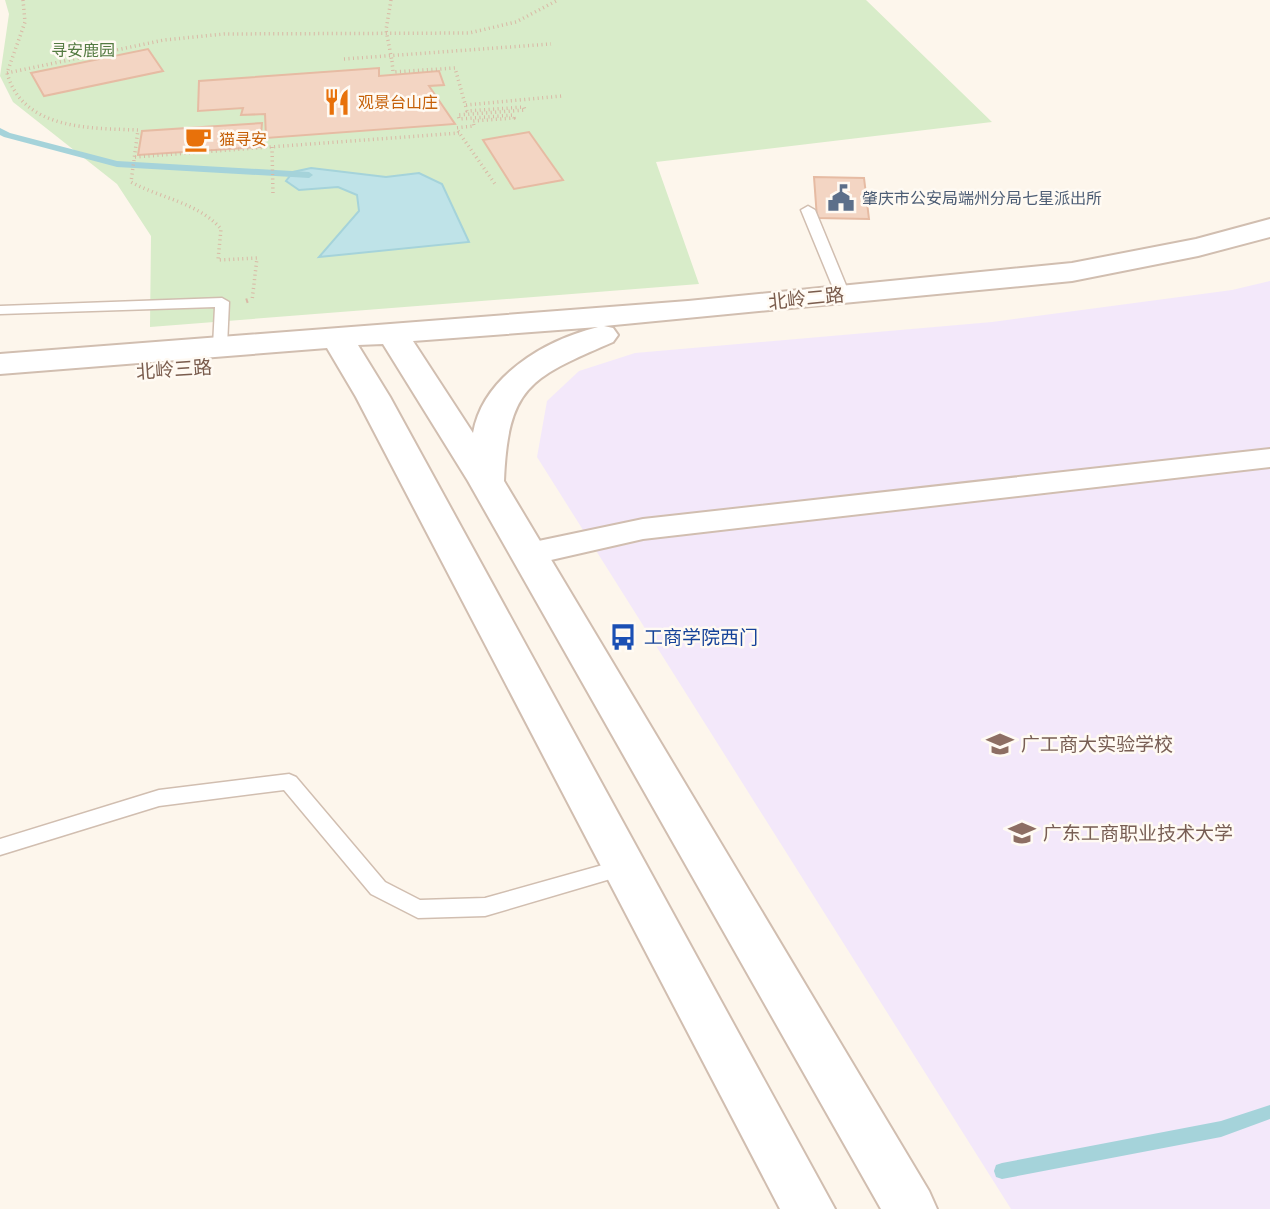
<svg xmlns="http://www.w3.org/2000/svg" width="1270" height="1209" viewBox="0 0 1270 1209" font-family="Arial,'Noto Sans SC',sans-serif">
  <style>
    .education { fill: #f3e8fa }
    .green { fill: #d8ecc9 }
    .water { fill: #bfe3e8; stroke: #a5d3da; stroke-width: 2 }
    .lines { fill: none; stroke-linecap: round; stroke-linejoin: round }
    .stream { fill: #a5d3da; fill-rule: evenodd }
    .building { fill: #f3d5c3; stroke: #e6bba3; stroke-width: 2 }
    .service-casing { stroke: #d1beb0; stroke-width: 3 }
    .minor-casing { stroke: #d1beb0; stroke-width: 4 }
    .tertiary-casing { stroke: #d1beb0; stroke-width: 4 }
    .path-far1 { stroke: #d9b8a5; stroke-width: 3.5; stroke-dasharray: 1 3.5; stroke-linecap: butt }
    .path { stroke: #d9b8a5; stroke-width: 4.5; stroke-dasharray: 2 5; stroke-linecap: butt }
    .service { fill: #fff; fill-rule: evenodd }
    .minor { fill: #fff; fill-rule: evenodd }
    .tertiary { fill: #fff; fill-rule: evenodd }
    .path-bridge { stroke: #d9b8a5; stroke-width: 3.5; stroke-dasharray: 1 3.5; stroke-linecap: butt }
    .labels { text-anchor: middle; stroke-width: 5; stroke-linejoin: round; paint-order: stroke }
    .far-park-label { font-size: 16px; fill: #537a41; stroke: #fffaf3 }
    .far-food-label { font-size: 16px; fill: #c56008; stroke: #fffaf3; text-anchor: start }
    .far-service-label { font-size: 16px; fill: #4e5e75; stroke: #fffaf3; text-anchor: start }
    .street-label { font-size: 19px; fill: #7a5c4d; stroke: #fffaf3 }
    .transit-label { font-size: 19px; fill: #164399; stroke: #fffaf3; text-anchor: start }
    .education-label { font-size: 19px; fill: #785e54; stroke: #fffaf3; text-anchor: start }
  </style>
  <rect width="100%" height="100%" fill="#fdf6ec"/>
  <!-- education -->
  <path class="education" d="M1270,281V1209H1011L537,457L547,401L579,371L635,353L992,322L1232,290Z"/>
  <!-- green -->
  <path class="green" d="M5,0H866L992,122L656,162L699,284L150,327L151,236L117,184L13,102L0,76L9,14Z"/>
  <!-- water -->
  <path class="water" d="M311,168L386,177L419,173L442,184L469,242L319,257L359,211L357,195L338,187L299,190L286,181L293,172Z"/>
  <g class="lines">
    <!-- stream -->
    <path class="stream" d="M0,128L10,133L117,161L309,172L313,175L309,178L117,167L4,137L0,135Z
      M1270,1105V1119L1221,1137L1002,1179L996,1177L994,1171L996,1165L1002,1163L1221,1121Z"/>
  </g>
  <!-- building -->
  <path class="building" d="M148,49L163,71L44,96L31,73Z
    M379,68V76L439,71L444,85L429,86L455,124L266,138L265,114L241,115L243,108L198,111L199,81Z
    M262,123L260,147L138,155L142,131Z
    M529,132L563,180L514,189L483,140Z
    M814,177L864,178L869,219L817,218Z"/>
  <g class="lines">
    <defs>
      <path id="service" d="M808,206L815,210L850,295L848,298L843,299L836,295L801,210Z
        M222,298L229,302L227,346L220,350L213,346L215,307L0,314V306Z
        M289,774L296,777L385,882L420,900L485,898L624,859L631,861L634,867L631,873L624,875L485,916L418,918L371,894L284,790L159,806L0,855V839L159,790Z"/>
      <path id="minor" d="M1270,449V467L643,539L529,565L518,562L513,554L518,546L529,543L643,519Z"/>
      <path id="tertiary" d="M1270,219V237L1198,256L1072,281L604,326L613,328L618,335L613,342C530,378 508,386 504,481L929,1191L937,1209H881L468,481L383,344L358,345L390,397L835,1209H780L356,397L327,348L0,374V354L688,301L1072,263L1196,239ZM598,327C545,340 483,376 473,433L413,341Z"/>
    </defs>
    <!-- service casing -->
    <use href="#service" class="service-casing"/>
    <!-- minor casing -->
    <use href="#minor" class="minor-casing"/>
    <!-- tertiary casing -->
    <use href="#tertiary" class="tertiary-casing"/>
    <!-- path-far1 -->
    <path class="path-far1" d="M23,0L25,22L7,73C23,130 89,128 138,130L131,182C160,198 199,203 221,229L218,260L257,258L252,301
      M344,59L551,44
      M392,61L393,72L455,68L467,111L524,107L525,110L458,115L459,119L513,115L514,118L473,121L474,126L455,128
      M7,73L164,40L224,34L469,33L516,22L558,0
      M466,105L562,96
      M458,131L495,184
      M272,147L273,195
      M135,157L459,133"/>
    <!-- path -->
    <path class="path" d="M246,301L252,299"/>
    <!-- service -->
    <use href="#service" class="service"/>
    <!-- minor -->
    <use href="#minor" class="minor"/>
    <!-- tertiary -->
    <use href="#tertiary" class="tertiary"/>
    <!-- path-bridge -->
    <path class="path-bridge" d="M391,0L386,30L392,61"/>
  </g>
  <!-- icons -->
  <defs>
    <symbol id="restaurant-bare" viewBox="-9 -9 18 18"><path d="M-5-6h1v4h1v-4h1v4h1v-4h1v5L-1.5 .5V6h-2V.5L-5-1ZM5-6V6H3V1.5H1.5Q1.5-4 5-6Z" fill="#e8710a" stroke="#fffaf3" stroke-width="2.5" paint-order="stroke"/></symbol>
    <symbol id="cafe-bare" viewBox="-9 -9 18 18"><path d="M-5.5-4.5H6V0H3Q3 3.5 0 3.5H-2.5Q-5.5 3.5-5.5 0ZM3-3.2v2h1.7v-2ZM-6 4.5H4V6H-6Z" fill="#e8710a" stroke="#fffaf3" stroke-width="2.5" paint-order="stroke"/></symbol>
    <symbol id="civic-bare" viewBox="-9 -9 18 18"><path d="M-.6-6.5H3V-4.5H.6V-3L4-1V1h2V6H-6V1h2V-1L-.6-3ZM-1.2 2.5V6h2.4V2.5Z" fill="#5c6f8a" stroke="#fffaf3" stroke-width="2.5" paint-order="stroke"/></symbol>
    <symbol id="bus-bare" viewBox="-9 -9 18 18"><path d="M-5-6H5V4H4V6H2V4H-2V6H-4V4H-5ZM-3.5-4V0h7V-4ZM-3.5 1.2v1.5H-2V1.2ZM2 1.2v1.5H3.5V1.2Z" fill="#1a4fb4" stroke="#fffaf3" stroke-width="2.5" paint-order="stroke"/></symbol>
    <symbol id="school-bare" viewBox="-9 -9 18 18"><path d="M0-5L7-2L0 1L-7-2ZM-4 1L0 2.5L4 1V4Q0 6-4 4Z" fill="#8d6e63" stroke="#fffaf3" stroke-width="2.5" paint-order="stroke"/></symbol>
    <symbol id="university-bare" viewBox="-9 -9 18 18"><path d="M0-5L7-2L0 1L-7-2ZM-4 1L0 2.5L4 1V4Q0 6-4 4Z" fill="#8d6e63" stroke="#fffaf3" stroke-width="2.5" paint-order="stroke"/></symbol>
  </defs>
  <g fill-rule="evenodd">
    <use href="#restaurant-bare" x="318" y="83" width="38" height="38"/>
    <use href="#cafe-bare" x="179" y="120" width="38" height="38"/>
    <use href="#civic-bare" x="822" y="179" width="38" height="38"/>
    <use href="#bus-bare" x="604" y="618" width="38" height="38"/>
    <use href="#school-bare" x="981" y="725" width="38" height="38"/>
    <use href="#university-bare" x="1003" y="814" width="38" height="38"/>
  </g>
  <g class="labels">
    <!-- far-park labels -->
    <g class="far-park-label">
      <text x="83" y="56">寻安鹿园</text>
    </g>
    <!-- far-food labels -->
    <g class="far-food-label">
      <text x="358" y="108">观景台山庄</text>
      <text x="219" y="145">猫寻安</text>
    </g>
    <!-- far-service labels -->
    <g class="far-service-label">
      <text x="862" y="204">肇庆市公安局端州分局七星派出所</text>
    </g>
    <!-- street labels -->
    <g class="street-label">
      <text transform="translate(806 298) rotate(-6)" y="7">北岭二路</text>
      <text transform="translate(174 369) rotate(-4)" y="7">北岭三路</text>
    </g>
    <!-- transit labels -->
    <g class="transit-label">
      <text x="644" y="644">工商学院西门</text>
    </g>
    <!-- education labels -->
    <g class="education-label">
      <text x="1021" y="751">广工商大实验学校</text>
      <text x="1043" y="840">广东工商职业技术大学</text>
    </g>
  </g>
</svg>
